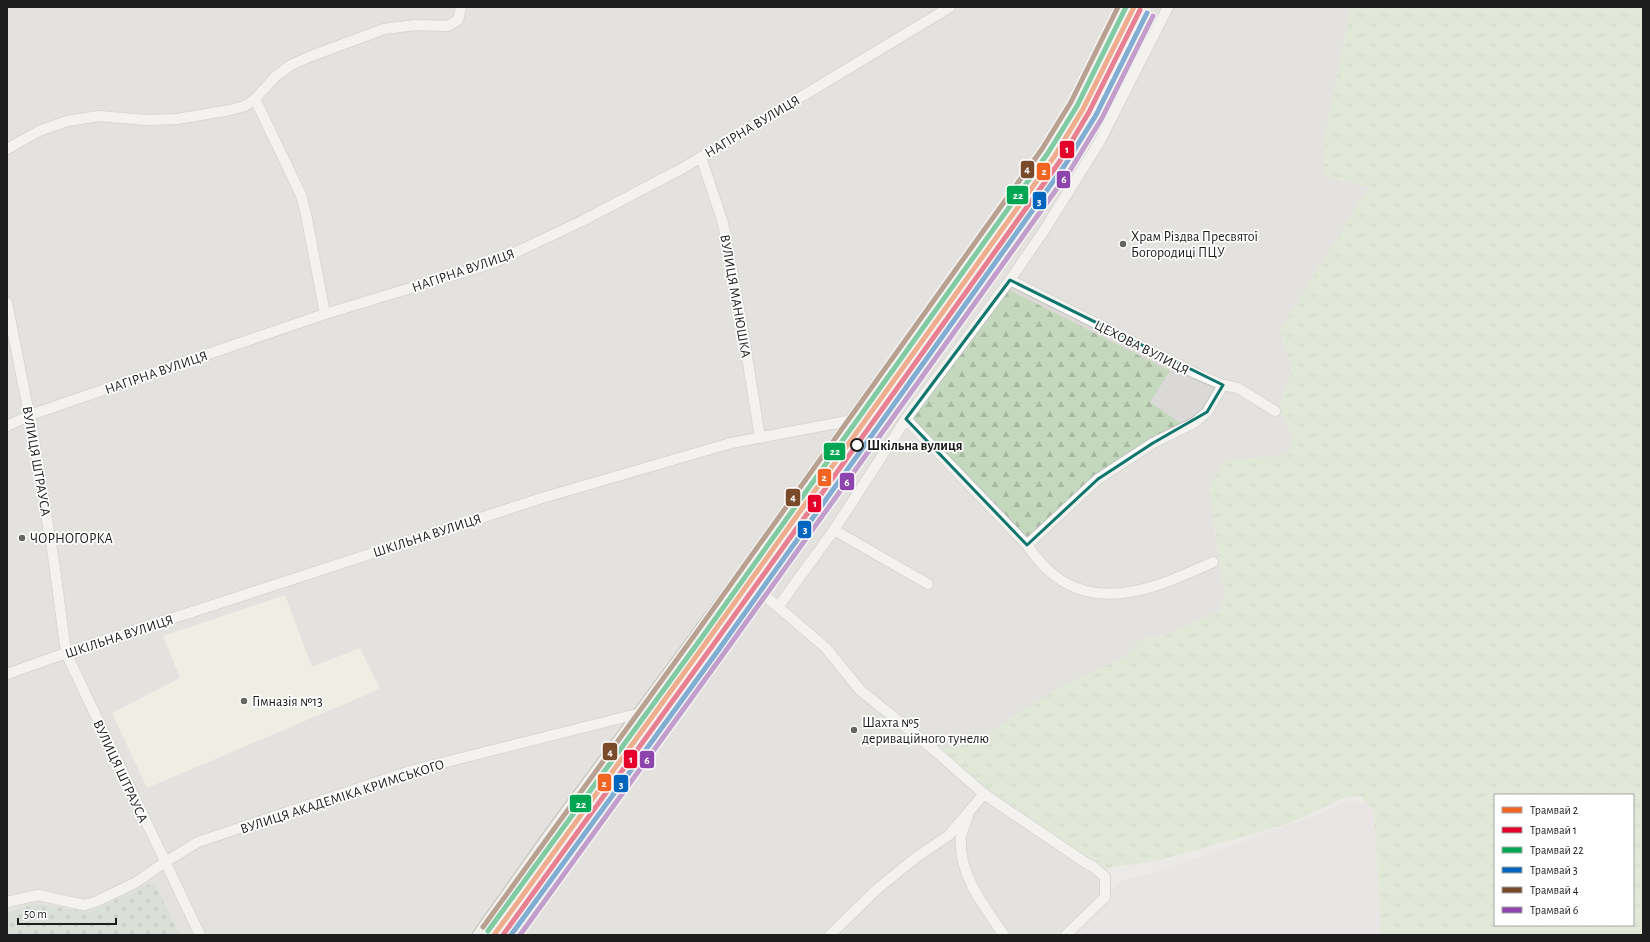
<svg xmlns="http://www.w3.org/2000/svg" width="1650" height="942" viewBox="0 0 1650 942" font-family="'Alegreya Sans',sans-serif">
  <style>
    .residential { fill: #dad9d7 }
    .industrial { fill: #e8dfe4 }
    .education { fill: #f3f4e2 }
    .grass { fill: url(#grass-tufts); fill-rule: evenodd }
    .forest { fill: url(#forest-firs) }
    .cemetery { fill: url(#cemetery-stones) }
    .lines { fill: none; stroke-linecap: round; stroke-linejoin: round }
    .minor-casing { stroke: #c2c2c0; stroke-width: 12 }
    .secondary-casing { stroke: #909380; stroke-width: 16 }
    .minor { stroke: #fcfcfb; stroke-width: 10 }
    .secondary { stroke: #f1f2ea; stroke-width: 14 }
    .tram-1-casing { stroke: #fff; stroke-width: 8 }
    .tram-2-casing { stroke: #fff; stroke-width: 8 }
    .tram-3-casing { stroke: #fff; stroke-width: 8 }
    .tram-4-casing { stroke: #fff; stroke-width: 8 }
    .tram-5-casing { stroke: #fff; stroke-width: 8 }
    .tram-6-casing { stroke: #fff; stroke-width: 8 }
    .tram-1 { stroke: #f26522; stroke-width: 5 }
    .tram-2 { stroke: #e4002b; stroke-width: 5 }
    .tram-3 { stroke: #00a651; stroke-width: 5 }
    .tram-4 { stroke: #0065bd; stroke-width: 5 }
    .tram-5 { stroke: #7a4b2a; stroke-width: 5 }
    .tram-6 { stroke: #8e44ad; stroke-width: 5 }
    .marked { fill: none; stroke: #0f766e; stroke-width: 3; stroke-linejoin: round }
    .poi-dot { fill: #656563; stroke: #fff; stroke-width: 1.5 }
    .stop-dot { fill: #fff; stroke: #1d1d1d; stroke-width: 2 }
    .labels { text-anchor: middle; stroke-width: 3.5; stroke-linejoin: round; paint-order: stroke }
    .street-label { font-size: 14px; fill: #1d1d1d; stroke: #fff }
    .poi-label { font-size: 14px; fill: #1d1d1d; stroke: #fff; text-anchor: start }
    .stop-label { font-size: 14px; font-weight: bold; fill: #1d1d1d; stroke: #fff; text-anchor: start }
    .line-badge { stroke: #fff; stroke-width: 1.5 }
    .badge-label { font-size: 11px; text-anchor: middle; font-weight: bold; fill: #fff }
  </style>
  <defs>
    <pattern id="grass-tufts" width="24" height="20" patternUnits="userSpaceOnUse"><rect width="24" height="20" fill="#d6e6c7"/><path d="M3 7l-1-3M5 7V3M7 7l1-3M15 17l-1-3M17 17v-4M19 17l1-3" fill="none" stroke="#b7c5aa"/></pattern>
    <pattern id="forest-firs" width="22" height="20" patternUnits="userSpaceOnUse"><rect width="22" height="20" fill="#c4d8bd"/><path d="M5 1l3.5 6h-7zM16 11l3.5 6h-7z" fill="#a8b9a2"/></pattern>
    <pattern id="cemetery-stones" width="16" height="16" patternUnits="userSpaceOnUse"><rect width="16" height="16" fill="#c6d5c7"/><path d="M2 7V4a2 2 0 0 1 4 0v3zM10 15v-3a2 2 0 0 1 4 0v3z" fill="#aab6aa"/></pattern>
  </defs>
  <rect width="100%" height="100%" fill="#ebeae6"/>
  <!-- residential -->
  <path class="residential" d="M7,7H1131L1103,61L480,935H180L154,882L91,911L31,904L7,913Z
    M1150,7H1351L1324,140V176L1369,187L1280,330L1292,370L1279,406L1293,439L1286,456L1225,460L1213,518L1225,597L1220,611L1163,636L1139,640L1125,657L1064,685L1020,712L975,743L933,749L1105,877V897L1066,935H504L756,588L994,271L1082,141Z"/>
  <!-- industrial -->
  <path class="industrial" d="M1350,800L1368,803L1374,811L1381,935H1066L1122,881L1169,868L1321,813Z"/>
  <!-- education -->
  <path class="education" d="M285,595L312,667L360,648L380,689L147,788L112,713L180,678L163,636Z"/>
  <!-- grass -->
  <path class="grass" d="M1351,7H1643V935H1381L1374,811L1361,796L1343,798L1288,824L1160,860L1115,867L1104,869L1094,867L1006,808L933,749L975,743L1020,712L1064,685L1125,657L1139,640L1163,636L1220,611L1225,597L1209,486L1225,460L1286,455L1293,439L1279,406L1292,370L1280,330L1369,187L1324,176V140ZM1495,795H1633V925H1495Z"/>
  <!-- forest -->
  <path class="forest" d="M1009,290L1170,371L1150,402L1182,424L1152,438L1094,476L1026,538L911,419Z"/>
  <!-- cemetery -->
  <path class="cemetery" d="M154,882L180,935H7V913L31,904L91,911Z"/>
  <g class="lines">
    <defs>
      <path id="minor" d="M255,99L301,195L306,214L325,314
        M7,149L39,131L67,121L99,116L146,120L177,119L230,110L245,106L255,99L276,76L291,65L311,56L384,29L415,25L448,26L458,20L461,7
        M701,157L723,223L742,325L760,438
        M1010,280L1195,373L1223,385L1238,388L1275,411
        M7,303L32,429L54,562L66,653L200,935
        M906,419L1027,545L1098,479L1153,443L1194,423L1207,412L1223,385
        M7,426L30,415L325,314L493,263L582,221L683,168L950,7
        M834,530L928,584
        M1027,545C1033,553 1039,562 1047,569C1096,616 1161,586 1213,562
        M742,576L826,648L860,690L933,749L984,794L1086,863L1094,867L1105,877V897L1066,935
        M778,607L834,530L906,419L1010,280L1045,229L1100,141L1168,7
        M7,674L66,653L542,498L731,443L853,420
        M968,816C966,823 962,830 961,837C958,874 984,906 1004,935
        M7,902L38,895L84,905L95,902L135,883L165,862L198,842L410,771L641,713
        M830,935L876,890L914,859L949,835L984,794"/>
      <path id="secondary" d="M480,935L551,835L742,576L853,420L1052,145L1103,61L1131,7"/>
    </defs>
    <!-- minor casing -->
    <use href="#minor" class="minor-casing"/>
    <!-- secondary casing -->
    <use href="#secondary" class="secondary-casing"/>
    <!-- minor -->
    <use href="#minor" class="minor"/>
    <!-- secondary -->
    <use href="#secondary" class="secondary"/>
    <defs>
      <path id="tram-1" d="M494,935L705,644L1054,157L1083,109L1134,7"/>
      <path id="tram-2" d="M503,935L711,648L1060,161L1089,112L1140,10"/>
      <path id="tram-3" d="M488,931L700,640L1048,153L1077,106L1126,7"/>
      <path id="tram-4" d="M511,935L717,652L1065,165L1096,115L1147,13"/>
      <path id="tram-5" d="M483,927L694,636L1042,149L1071,102L1118,7"/>
      <path id="tram-6" d="M520,935L722,656L1071,169L1102,118L1153,16"/>
    </defs>
    <!-- tram-1 casing -->
    <use href="#tram-1" class="tram-1-casing"/>
    <!-- tram-2 casing -->
    <use href="#tram-2" class="tram-2-casing"/>
    <!-- tram-3 casing -->
    <use href="#tram-3" class="tram-3-casing"/>
    <!-- tram-4 casing -->
    <use href="#tram-4" class="tram-4-casing"/>
    <!-- tram-5 casing -->
    <use href="#tram-5" class="tram-5-casing"/>
    <!-- tram-6 casing -->
    <use href="#tram-6" class="tram-6-casing"/>
    <!-- tram-1 -->
    <use href="#tram-1" class="tram-1"/>
    <!-- tram-2 -->
    <use href="#tram-2" class="tram-2"/>
    <!-- tram-3 -->
    <use href="#tram-3" class="tram-3"/>
    <!-- tram-4 -->
    <use href="#tram-4" class="tram-4"/>
    <!-- tram-5 -->
    <use href="#tram-5" class="tram-5"/>
    <!-- tram-6 -->
    <use href="#tram-6" class="tram-6"/>
  </g>
  <!-- marked area -->
  <path d="M0 0H1650V942H0ZM1010,280L1223,385L1207,412L1153,443L1098,479L1027,545L906,419Z" fill="#ebeae6" fill-opacity=".55" fill-rule="evenodd"/>
  <path class="marked" d="M1010,280L1223,385L1207,412L1153,443L1098,479L1027,545L906,419Z"/>
  <!-- markers -->
  <g class="poi-dot">
    <circle cx="1123" cy="244" r="4"/>
    <circle cx="22" cy="538" r="4"/>
    <circle cx="244" cy="701" r="4"/>
    <circle cx="854" cy="730" r="4"/>
  </g>
  <circle class="stop-dot" cx="857" cy="445" r="6"/>
  <g class="labels">
    <!-- street labels -->
    <g class="street-label">
      <text transform="translate(752 126) rotate(-31)" y="5">НАГІРНА ВУЛИЦЯ</text>
      <text transform="translate(463 270) rotate(-19)" y="5">НАГІРНА ВУЛИЦЯ</text>
      <text transform="translate(736 296) rotate(80)" y="5">ВУЛИЦЯ МАНЮШКА</text>
      <text transform="translate(1142 347) rotate(27)" y="5">ЦЕХОВА ВУЛИЦЯ</text>
      <text transform="translate(156 372) rotate(-19)" y="5">НАГІРНА ВУЛИЦЯ</text>
      <text transform="translate(37 461) rotate(80)" y="5">ВУЛИЦЯ ШТРАУСА</text>
      <text transform="translate(427 535) rotate(-18)" y="5">ШКІЛЬНА ВУЛИЦЯ</text>
      <text transform="translate(119 636) rotate(-18)" y="5">ШКІЛЬНА ВУЛИЦЯ</text>
      <text transform="translate(121 771) rotate(65)" y="5">ВУЛИЦЯ ШТРАУСА</text>
      <text transform="translate(342 796) rotate(-18)" y="5">ВУЛИЦЯ АКАДЕМІКА КРИМСЬКОГО</text>
    </g>
    <!-- poi labels -->
    <g class="poi-label">
      <text x="1131" y="241">Храм Різдва Пресвятої<tspan x="1131" dy="16">Богородиці ПЦУ</tspan></text>
      <text x="30" y="543">ЧОРНОГОРКА</text>
      <text x="252" y="706">Гімназія №13</text>
      <text x="862" y="727">Шахта №5<tspan x="862" dy="16">дериваційного тунелю</tspan></text>
    </g>
    <!-- stop labels -->
    <g class="stop-label">
      <text x="867" y="450">Шкільна вулиця</text>
    </g>
  </g>
  <g class="line-badge">
    <rect x="1059" y="140" width="16" height="19" rx="4" fill="#e4002b"/>
    <rect x="1020" y="160" width="15" height="19" rx="4" fill="#7a4b2a"/>
    <rect x="1036" y="162" width="15" height="19" rx="4" fill="#f26522"/>
    <rect x="1056" y="170" width="15" height="19" rx="4" fill="#8e44ad"/>
    <rect x="1006" y="185" width="23" height="20" rx="4" fill="#00a651"/>
    <rect x="1032" y="191" width="15" height="19" rx="4" fill="#0065bd"/>
    <rect x="823" y="442" width="23" height="19" rx="4" fill="#00a651"/>
    <rect x="817" y="468" width="15" height="19" rx="4" fill="#f26522"/>
    <rect x="839" y="472" width="16" height="19" rx="4" fill="#8e44ad"/>
    <rect x="785" y="488" width="16" height="19" rx="4" fill="#7a4b2a"/>
    <rect x="807" y="494" width="15" height="19" rx="4" fill="#e4002b"/>
    <rect x="797" y="520" width="15" height="19" rx="4" fill="#0065bd"/>
    <rect x="602" y="742" width="16" height="19" rx="4" fill="#7a4b2a"/>
    <rect x="623" y="749" width="15" height="20" rx="4" fill="#e4002b"/>
    <rect x="639" y="750" width="16" height="19" rx="4" fill="#8e44ad"/>
    <rect x="597" y="773" width="15" height="19" rx="4" fill="#f26522"/>
    <rect x="613" y="774" width="16" height="19" rx="4" fill="#0065bd"/>
    <rect x="569" y="794" width="23" height="19" rx="4" fill="#00a651"/>
  </g>
  <g class="badge-label">
    <text x="1067" y="153">1</text>
    <text x="1027" y="173">4</text>
    <text x="1044" y="175">2</text>
    <text x="1064" y="183">6</text>
    <text x="1018" y="199">22</text>
    <text x="1039" y="205">3</text>
    <text x="835" y="455">22</text>
    <text x="824" y="481">2</text>
    <text x="847" y="486">6</text>
    <text x="793" y="501">4</text>
    <text x="815" y="507">1</text>
    <text x="805" y="533">3</text>
    <text x="610" y="756">4</text>
    <text x="631" y="763">1</text>
    <text x="647" y="764">6</text>
    <text x="604" y="787">2</text>
    <text x="621" y="788">3</text>
    <text x="581" y="808">22</text>
  </g>
  <!-- border -->
  <rect width="1650" height="942" fill="none" stroke="#1d1d1d" stroke-width="16"/>
  <!-- legend -->
  <rect x="1494" y="794" width="140" height="132" fill="#ffffff" stroke="#a5a5a5"/>
  <rect x="1502" y="807" width="20" height="6" fill="#f26522" stroke="#a5a5a5"/>
  <text x="1530" y="814" font-size="12" fill="#1d1d1d">Трамвай 2</text>
  <rect x="1502" y="827" width="20" height="6" fill="#e4002b" stroke="#a5a5a5"/>
  <text x="1530" y="834" font-size="12" fill="#1d1d1d">Трамвай 1</text>
  <rect x="1502" y="847" width="20" height="6" fill="#00a651" stroke="#a5a5a5"/>
  <text x="1530" y="854" font-size="12" fill="#1d1d1d">Трамвай 22</text>
  <rect x="1502" y="867" width="20" height="6" fill="#0065bd" stroke="#a5a5a5"/>
  <text x="1530" y="874" font-size="12" fill="#1d1d1d">Трамвай 3</text>
  <rect x="1502" y="887" width="20" height="6" fill="#7a4b2a" stroke="#a5a5a5"/>
  <text x="1530" y="894" font-size="12" fill="#1d1d1d">Трамвай 4</text>
  <rect x="1502" y="907" width="20" height="6" fill="#8e44ad" stroke="#a5a5a5"/>
  <text x="1530" y="914" font-size="12" fill="#1d1d1d">Трамвай 6</text>
  <!-- scale -->
  <path d="M18 918v6h98v-6" fill="none" stroke="#1d1d1d" stroke-width="2"/>
  <text x="24" y="918" font-size="12" fill="#1d1d1d" stroke="#ffffff" stroke-width="3" paint-order="stroke">50 m</text>
</svg>
